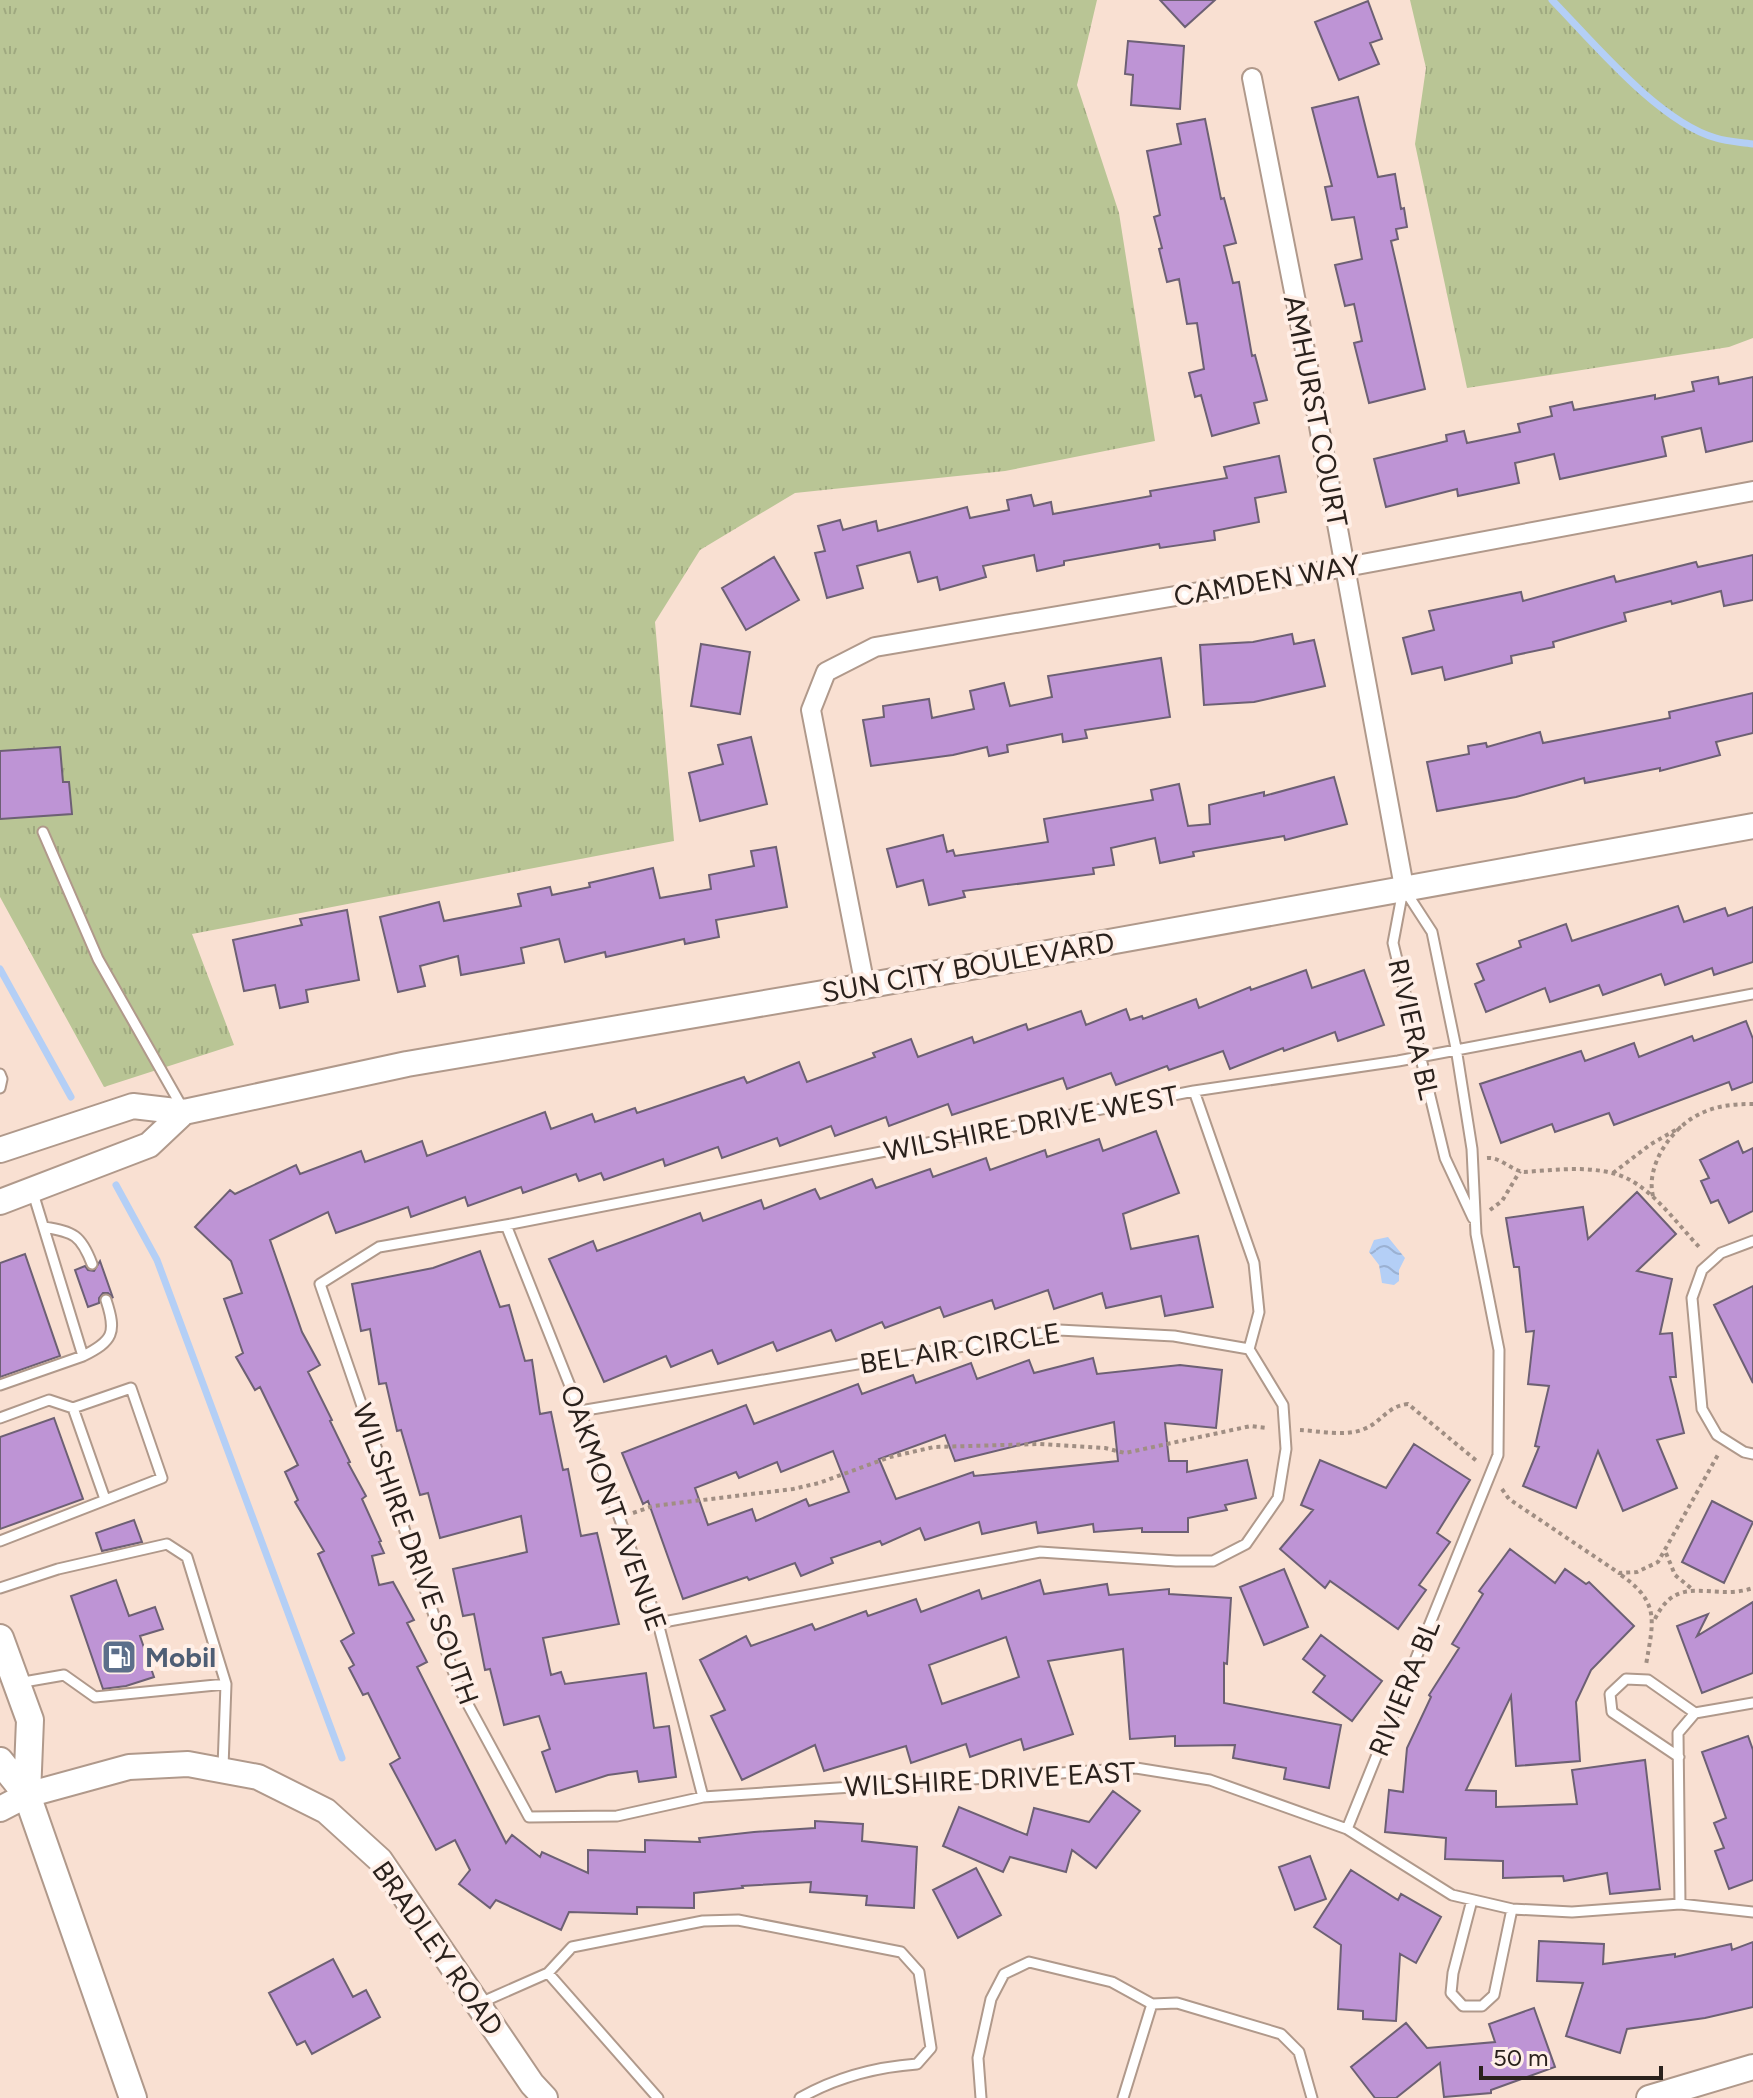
<svg xmlns="http://www.w3.org/2000/svg" width="1753" height="2098" viewBox="0 0 1753 2098" font-family="Figtree,sans-serif">
  <style>
    .grass { fill: url(#grass-tufts) }
    .water { fill: url(#water-waves) }
    .lines { fill: none; stroke-linecap: round; stroke-linejoin: round }
    .stream { stroke: #b4cff6; stroke-width: 7 }
    .building { fill: #be94d5; stroke: #6d6074; stroke-width: 2; fill-rule: evenodd }
    .service-casing { stroke: #b0998b; stroke-width: 13 }
    .minor-casing { stroke: #b0998b; stroke-width: 22 }
    .tertiary-casing { stroke: #b0998b; stroke-width: 28 }
    .secondary-casing { stroke: #b0998b; stroke-width: 30 }
    .path { stroke: #a08e83; stroke-width: 4; stroke-dasharray: 4 4; stroke-linecap: butt }
    .service { stroke: #fff; stroke-width: 9 }
    .minor { stroke: #fff; stroke-width: 18 }
    .tertiary { stroke: #fff; stroke-width: 24 }
    .secondary { stroke: #fff; stroke-width: 26 }
    .labels { text-anchor: middle; stroke-width: 8; stroke-linejoin: round; paint-order: stroke }
    .street-label { font-size: 28px; fill: #2a211c; stroke: #ffefe7 }
    .service-label { font-size: 28px; font-weight: bold; fill: #4e5e75; stroke: #ffefe7; text-anchor: start }
  </style>
  <defs>
    <pattern id="grass-tufts" width="24" height="20" patternUnits="userSpaceOnUse" patternTransform="scale(2)"><rect width="24" height="20" fill="#b9c595"/><path d="M3 7l-1-3M5 7V3M7 7l1-3M15 17l-1-3M17 17v-4M19 17l1-3" fill="none" stroke="#9fa980"/></pattern>
    <pattern id="water-waves" width="16" height="10" patternUnits="userSpaceOnUse" patternTransform="scale(2)"><rect width="16" height="10" fill="#b4cff6"/><path d="M0 5q4-4 8 0t8 0" fill="none" stroke="#9bb1d2"/></pattern>
  </defs>
  <rect width="100%" height="100%" fill="#f9e0d2"/>
  <!-- grass -->
  <path class="grass" d="M0,0H1097L1077,85L1119,213L1155,441L1005,471L795,493L700,550L655,622L674,841L192,934L234,1045L104,1087L0,897Z
    M1410,0H1753V338L1729,347L1467,388L1415,144L1426,68Z"/>
  <!-- water -->
  <path class="water" d="M1388,1237L1405,1258L1399,1270V1281L1394,1285L1382,1283L1379,1265L1369,1252L1374,1240Z"/>
  <g class="lines">
    <!-- stream -->
    <path class="stream" d="M1552,0C1594,43 1659,122 1716,138C1728,142 1741,142 1753,144
      M0,969L71,1097
      M116,1185L157,1260L342,1758"/>
  </g>
  <!-- building -->
  <path class="building" d="M1160,0H1215L1185,27Z
    M1368,1L1382,39L1370,43L1379,64L1339,80L1315,22Z
    M1128,41L1184,46L1180,109L1131,105L1133,75L1125,74Z
    M1358,97L1378,177L1395,174L1401,209L1404,208L1407,227L1396,229L1398,239L1391,241L1425,389L1369,403L1354,343L1362,341L1354,304L1345,306L1335,265L1362,259L1354,217L1332,220L1325,187L1332,186L1312,108Z
    M1205,119L1221,199L1224,198L1236,243L1224,246L1233,283L1239,282L1252,356L1255,355L1267,400L1254,403L1259,423L1212,436L1201,395L1195,397L1189,373L1204,369L1197,323L1187,324L1179,279L1167,282L1159,249L1162,248L1154,217L1160,215L1147,151L1181,144L1177,124Z
    M1718,377L1719,384L1753,377V441L1706,452L1701,428L1662,437L1666,456L1560,479L1554,454L1515,463L1519,483L1458,496L1457,489L1386,507L1374,459L1447,441L1446,435L1464,431L1467,443L1520,432L1518,424L1552,416L1550,407L1572,402L1574,410L1655,395V399L1694,391L1692,382Z
    M1279,456L1286,492L1255,498L1259,522L1214,531L1215,540L1160,548L1159,544L1064,561V565L1037,571L1034,555L983,566L986,577L940,590L937,577L918,582L910,552L857,566L863,588L827,598L815,553L825,551L818,526L840,520L843,530L876,521L878,531L967,507L970,518L1009,510L1007,500L1031,495L1034,506L1051,502L1053,514L1151,496L1150,491L1227,478L1224,467Z
    M1753,555V600L1724,606L1721,591L1672,604L1671,601L1624,613L1626,621L1553,642L1554,647L1511,656L1512,663L1445,680L1442,667L1412,674L1403,638L1434,630L1429,611L1521,592L1523,601L1614,576L1616,582L1696,562L1698,567Z
    M774,557L799,600L746,630L722,588Z
    M1292,634L1294,644L1314,640L1325,686L1254,702L1204,705L1200,645L1253,642Z
    M701,644L750,652L740,714L691,706Z
    M1161,658L1170,717L1085,730L1087,738L1063,742L1062,734L1007,745L1008,752L989,756L987,747L953,755L871,766L863,720L884,717L883,706L929,699L932,718L974,709L970,691L1004,683L1010,706L1052,697L1048,676Z
    M1753,693V733L1716,742L1720,755L1660,771V768L1585,783L1584,778L1516,797L1437,811L1427,762L1469,754L1468,746L1486,743L1487,747L1540,732L1543,743L1670,718L1669,712Z
    M751,737L767,804L700,821L689,773L723,764L718,745Z
    M60,747L63,782H69L72,814L0,819V751Z
    M1334,777L1347,824L1285,840L1284,836L1193,852L1194,856L1160,863L1155,838L1111,848L1114,865L1093,868L1094,874L963,891L965,897L929,905L923,880L897,887L887,849L943,835L947,852L953,850L955,856L1048,842L1044,819L1153,800L1151,790L1179,784L1188,826L1210,824L1209,805L1264,792V796Z
    M776,847L787,907L716,920L719,937L685,944L684,939L606,957L605,952L565,962L559,939L521,948L524,963L461,975L458,956L420,966L425,986L398,992L380,917L439,902L444,921L521,906L518,894L550,887L552,895L590,887L589,883L653,868L660,898L711,889L709,875L754,866L751,851Z
    M1678,906L1684,922L1725,908L1728,916L1753,907V962L1714,975L1712,968L1665,985L1661,974L1603,995L1599,985L1550,1002L1545,988L1486,1012L1475,984L1484,980L1477,964L1521,947L1519,941L1566,924L1572,941Z
    M347,910L359,980L306,990L308,1002L280,1008L275,985L244,991L233,940L302,925L300,919Z
    M1306,970L1312,988L1364,970L1384,1025L1338,1041L1335,1032L1284,1051L1283,1048L1230,1069L1223,1051L1169,1070L1167,1066L1116,1085L1111,1073L1067,1089L1063,1078L952,1115L948,1104L889,1126L886,1117L835,1136L831,1126L780,1146L777,1138L722,1158L718,1147L665,1166L663,1159L604,1180L601,1173L579,1181L576,1174L523,1193L521,1187L468,1206L465,1197L411,1217L408,1207L336,1233L328,1212L270,1240L302,1332L320,1365L308,1372L332,1420L330,1421L350,1462L348,1463L366,1496L362,1499L381,1541L379,1542L384,1553L372,1556L379,1585L393,1582L414,1620L407,1623L427,1662L417,1667L506,1843L512,1835L540,1857L542,1852L588,1873V1850L645,1852V1840L700,1842L699,1838L754,1832L815,1828V1821L863,1824L862,1841L917,1847L914,1908L866,1905L867,1896L810,1892L811,1882L742,1886L743,1888L694,1893V1908L637,1907V1914L569,1912L561,1930L496,1900L490,1908L459,1884L470,1870L455,1840L436,1850L390,1764L400,1758L368,1693L363,1695L349,1668L354,1665L341,1641L354,1633L318,1554L324,1551L295,1502L298,1500L285,1472L298,1465L260,1387L255,1390L236,1357L243,1353L224,1299L242,1293L231,1261L195,1227L230,1190L235,1194L296,1165L300,1174L361,1151L365,1162L422,1141L427,1156L545,1112L551,1129L592,1114L595,1122L635,1108L637,1113L744,1077L747,1083L799,1062L807,1082L875,1057L873,1053L911,1039L918,1057L972,1037L974,1043L1026,1024L1028,1030L1081,1011L1086,1025L1126,1009L1130,1020L1142,1016L1143,1019L1196,999L1199,1008L1250,987L1251,990Z
    M1746,1021L1753,1039V1082L1732,1090L1729,1082L1614,1125L1609,1113L1555,1132L1552,1124L1501,1143L1480,1084L1581,1051L1585,1061L1634,1043L1639,1057L1692,1036L1694,1041Z
    M1156,1131L1179,1193L1123,1214L1131,1249L1198,1236L1213,1307L1165,1316L1161,1296L1106,1308L1102,1293L1054,1309L1048,1290L995,1309L992,1300L944,1317L940,1307L885,1328L882,1322L836,1341L831,1330L777,1351L773,1342L718,1364L712,1350L671,1367L666,1356L604,1382L549,1259L593,1241L597,1251L700,1213L703,1221L761,1200L764,1209L815,1189L820,1199L872,1179L876,1188L930,1169L933,1177L986,1158L990,1170L1045,1150L1047,1157L1099,1139L1103,1151Z
    M1738,1141L1743,1153L1753,1148V1211L1729,1223L1718,1200L1711,1203L1701,1181L1709,1178L1700,1160Z
    M1637,1192L1676,1234L1637,1271L1672,1279L1660,1334L1672,1333L1676,1377H1670L1684,1433L1657,1440L1677,1488L1623,1511L1598,1451L1576,1508L1523,1486L1539,1447L1535,1446L1549,1386L1528,1384L1534,1331L1526,1332L1519,1267H1514L1506,1218L1583,1207L1588,1239Z
    M480,1251L500,1307L509,1305L525,1361L532,1360L540,1414L551,1412L563,1470L568,1469L581,1536L597,1533L619,1624L543,1638L551,1675L561,1672L565,1684L646,1673L654,1728L669,1726L676,1777L639,1782L637,1771L608,1775L556,1792L542,1752L550,1749L539,1716L504,1725L490,1669L485,1670L474,1614L463,1616L453,1569L527,1552L521,1516L440,1538L428,1493L420,1495L401,1430L397,1431L386,1383L379,1384L370,1329L361,1331L352,1284L433,1268Z
    M25,1254L60,1356L0,1377V1263Z
    M100,1261L113,1298L108,1293H103L99,1298V1303L88,1307L75,1270L85,1266L88,1270L94,1271Z
    M1753,1286V1383L1714,1305Z
    M1093,1358L1097,1374L1180,1365L1222,1370L1216,1428L1165,1423L1169,1461H1187V1472L1247,1460L1256,1498L1225,1505L1227,1510L1188,1518V1532H1142V1528L1094,1532L1093,1524L1038,1533L1036,1522L982,1534L979,1522L925,1540L920,1528L882,1545L880,1541L831,1558L833,1563L801,1576L795,1563L749,1580L747,1577L683,1599L648,1501L643,1504L622,1453L746,1405L754,1424L858,1384L862,1394L913,1375L916,1383L971,1363L977,1379L1029,1360L1034,1373ZM1114,1422L1118,1461L974,1476L973,1472L896,1499L879,1459L945,1435L955,1461ZM833,1451L849,1492L809,1506L806,1499L756,1521L752,1509L708,1525L695,1488L736,1472L739,1478L777,1462L781,1472Z
    M54,1418L83,1499L0,1529V1437Z
    M1414,1444L1470,1480L1437,1533L1450,1542L1419,1585L1426,1590L1398,1629L1330,1581L1325,1588L1280,1549L1313,1510L1301,1505L1320,1460L1386,1488Z
    M1712,1501L1753,1522L1724,1583L1682,1562Z
    M134,1520L142,1542L102,1551L96,1533Z
    M1510,1549L1555,1583L1565,1569L1586,1584L1589,1582L1634,1626L1591,1670L1576,1702L1580,1761L1516,1766L1511,1696L1466,1790L1496,1791V1807L1577,1804L1572,1770L1645,1760L1660,1889L1610,1894L1607,1873L1564,1881L1563,1876L1503,1878V1861L1445,1859L1446,1838L1385,1832L1389,1790L1403,1792L1407,1748L1431,1697L1429,1695L1459,1648L1452,1644L1483,1594L1479,1591Z
    M1284,1569L1308,1627L1264,1645L1240,1587Z
    M116,1580L129,1616L155,1607L163,1629L140,1636L154,1677L126,1686L103,1689L71,1596Z
    M1040,1580L1044,1594L1107,1584L1109,1595L1169,1589V1594L1231,1598L1227,1664L1224,1663V1703L1341,1725L1329,1788L1284,1779L1286,1768L1233,1758L1235,1745L1175,1746V1736L1130,1739L1123,1649L1048,1661L1073,1734L1024,1750L1021,1739L970,1757L966,1744L911,1763L906,1746L824,1771L815,1745L742,1780L711,1716L725,1710L700,1660L746,1636L751,1646L812,1624L815,1630L866,1611L868,1616L916,1599L921,1612L979,1590L982,1599ZM1006,1637L1019,1677L942,1704L929,1665Z
    M1753,1602V1673L1702,1693L1677,1626L1708,1614L1697,1636Z
    M1321,1635L1382,1681L1352,1721L1313,1692L1325,1676L1303,1659Z
    M1748,1736L1753,1750V1880L1729,1889L1715,1851L1724,1848L1714,1823L1726,1818L1702,1752Z
    M1113,1791L1140,1811L1096,1868L1072,1850L1066,1872L1010,1857L1003,1872L943,1846L959,1807L1027,1835L1034,1808L1089,1822Z
    M1310,1856L1326,1899L1295,1910L1279,1867Z
    M976,1868L1001,1915L958,1938L933,1890Z
    M1351,1870L1398,1900L1401,1894L1441,1917L1416,1963L1400,1954L1396,2021L1363,2019V2011L1338,2009L1341,1945L1314,1927Z
    M1539,1941L1604,1944L1603,1964L1675,1954V1957L1731,1944L1732,1950L1753,1942V2007L1705,2018L1627,2029L1620,2053L1566,2036L1583,1983L1537,1981Z
    M333,1959L353,1997L366,1990L380,2017L312,2054L305,2041L297,2045L269,1993Z
    M1534,2008L1555,2067L1491,2090V2093L1444,2097L1440,2063L1396,2098H1375L1351,2067L1406,2023L1427,2048L1495,2042L1489,2024Z"/>
  <g class="lines">
    <defs>
      <path id="service" d="M43,832L98,959L182,1107
        M1403,890L1393,943L1445,1158L1473,1218
        M1753,994L1398,1061L1194,1091L506,1225L379,1247L320,1284L459,1688L529,1817L617,1816L703,1797L1136,1768L1210,1780L1347,1829L1452,1895L1512,1909L1572,1912L1680,1904L1753,1912
        M0,1074L2,1079L0,1088
        M1194,1091L1254,1263L1259,1312L1249,1349
        M506,1225L580,1411L658,1623L703,1797
        M44,1227C74,1232 81,1235 92,1264
        M1753,1241L1721,1253L1702,1270L1692,1298L1702,1409L1717,1435L1744,1452L1753,1454
        M83,1356C113,1341 117,1333 106,1300
        M0,1385L83,1356L33,1193
        M580,1411L1059,1330L1174,1336L1249,1349L1283,1405L1286,1449L1278,1498L1246,1544L1213,1561H1176L1040,1552L658,1623
        M0,1418L49,1400L73,1408
        M0,1541L162,1478L131,1388L73,1408L105,1499
        M0,1588L58,1569L167,1544L187,1557L226,1684L223,1767
        M18,1683L64,1675L95,1697L226,1684
        M1679,1757L1612,1712L1610,1694L1626,1679L1648,1680L1695,1713L1753,1703
        M1347,1829L1498,1455L1499,1350L1476,1234L1472,1149L1456,1048L1432,932L1406,892
        M1472,1900L1453,1973L1451,1993L1463,2006H1482L1494,1995L1512,1909
        M1680,1904L1678,1733L1695,1713
        M548,1973L658,2098
        M480,2003L548,1973L572,1947L703,1921L738,1920L901,1952L919,1972L931,2048L917,2064C877,2067 835,2078 800,2098
        M981,2098L978,2058L991,1999L1004,1974L1029,1962L1112,1982L1152,2004
        M1123,2098L1152,2004L1177,2003L1281,2034L1299,2052L1312,2098"/>
      <path id="minor" d="M1252,78L1297,307L1404,887
        M865,986L811,710L826,672L875,647L1346,567L1753,491"/>
      <path id="tertiary" d="M0,1150L133,1106L184,1112L407,1064L865,986L1753,826
        M0,1202L149,1145L184,1112
        M0,1809L27,1795L129,1767L188,1764L258,1777L326,1811L380,1860L532,2084L545,2098
        M1649,2098L1753,2067"/>
      <path id="secondary" d="M0,1638L30,1720L27,1795
        M0,1761L27,1795L133,2098"/>
    </defs>
    <!-- service casing -->
    <use href="#service" class="service-casing"/>
    <!-- minor casing -->
    <use href="#minor" class="minor-casing"/>
    <!-- tertiary casing -->
    <use href="#tertiary" class="tertiary-casing"/>
    <!-- secondary casing -->
    <use href="#secondary" class="secondary-casing"/>
    <!-- path -->
    <path class="path" d="M1487,1158C1501,1157 1510,1170 1524,1172C1552,1170 1584,1166 1612,1173C1648,1181 1676,1223 1701,1249
      M1613,1173L1651,1144L1681,1127
      M1653,1196C1645,1164 1674,1124 1704,1112C1720,1105 1736,1104 1753,1104
      M1490,1210L1502,1201L1520,1171
      M1300,1430C1320,1431 1346,1437 1364,1429C1382,1422 1387,1406 1408,1404L1478,1462
      M1502,1489L1509,1499L1619,1573L1637,1572L1658,1562L1719,1453
      M633,1513L653,1506L793,1489L819,1483L890,1457L934,1447L1040,1444L1105,1448L1125,1453L1251,1426L1267,1428
      M1666,1553L1675,1575L1692,1589
      M1621,1575C1661,1603 1653,1622 1646,1665
      M1655,1619C1678,1571 1712,1602 1753,1588"/>
    <!-- service -->
    <use href="#service" class="service"/>
    <!-- minor -->
    <use href="#minor" class="minor"/>
    <!-- tertiary -->
    <use href="#tertiary" class="tertiary"/>
    <!-- secondary -->
    <use href="#secondary" class="secondary"/>
  </g>
  <!-- icons -->
  <defs>
    <symbol id="fuel-square" viewBox="-11 -11 22 22"><rect x="-9" y="-9" width="18" height="18" rx="4" fill="#5c6f8a" stroke="#ffefe7"/><path d="M-5.5-6h7V0h2V4h1.3V-2.5L3-4.5l.8-.8L6-3V5H2.5V1h-1V6h-7ZM-4.2-4.7v3.2H.2V-4.7Z" fill="#fff"/></symbol>
  </defs>
  <g fill-rule="evenodd">
    <use href="#fuel-square" x="99" y="1637" width="40" height="40"/>
  </g>
  <g class="labels">
    <!-- street labels -->
    <g class="street-label">
      <text transform="translate(1316 411) rotate(79)" y="10">AMHURST COURT</text>
      <text transform="translate(1267 580) rotate(-10)" y="10">CAMDEN WAY</text>
      <text transform="translate(968 967) rotate(-10)" y="10">SUN CITY BOULEVARD</text>
      <text transform="translate(1414 1029) rotate(77)" y="10">RIVIERA BL</text>
      <text transform="translate(1031 1123) rotate(-11)" y="10">WILSHIRE DRIVE WEST</text>
      <text transform="translate(960 1348) rotate(-9)" y="10">BEL AIR CIRCLE</text>
      <text transform="translate(614 1508) rotate(70)" y="10">OAKMONT AVENUE</text>
      <text transform="translate(416 1554) rotate(70)" y="10">WILSHIRE DRIVE SOUTH</text>
      <text transform="translate(1404 1688) rotate(-68)" y="10">RIVIERA BL</text>
      <text transform="translate(990 1779) rotate(-3)" y="10">WILSHIRE DRIVE EAST</text>
      <text transform="translate(438 1948) rotate(55)" y="10">BRADLEY ROAD</text>
    </g>
    <!-- service labels -->
    <g class="service-label">
      <text x="145" y="1667">Mobil</text>
    </g>
  </g>
  <!-- scale -->
  <path d="M1481 2066v12h180v-12" fill="none" stroke="#2a211c" stroke-width="4"/>
  <text x="1493" y="2066" font-size="24" fill="#2a211c" stroke="#ffefe7" stroke-width="6" paint-order="stroke">50 m</text>
</svg>
